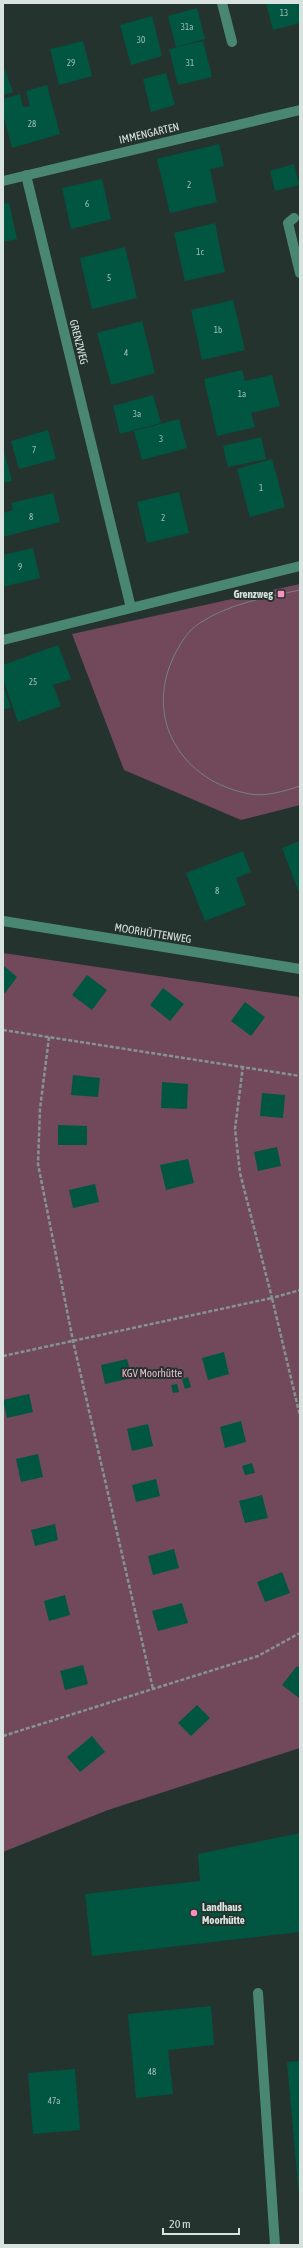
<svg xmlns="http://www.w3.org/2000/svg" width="303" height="2248" viewBox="0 0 303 2248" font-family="'Asap Condensed',sans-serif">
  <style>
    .green { fill: #71495a }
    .building { fill: #015642 }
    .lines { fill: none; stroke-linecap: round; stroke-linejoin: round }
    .path { stroke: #87938e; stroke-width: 2.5; stroke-dasharray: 4 2; stroke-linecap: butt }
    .minor { stroke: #4a8773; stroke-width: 10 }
    .tram { stroke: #76827e; stroke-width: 1 }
    .poi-dot { fill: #fd8ec0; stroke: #24332e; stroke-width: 1.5 }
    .labels { text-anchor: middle; stroke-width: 4; stroke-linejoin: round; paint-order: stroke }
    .number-label { font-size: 9px; fill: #a2bfb7 }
    .street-label { font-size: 11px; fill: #d8e2de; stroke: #24332e }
    .poi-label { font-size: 11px; font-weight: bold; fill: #d8e2de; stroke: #24332e; text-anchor: end }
    .park-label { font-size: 11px; fill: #f4b7d0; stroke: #24332e }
  </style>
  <rect width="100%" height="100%" fill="#24332e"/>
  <!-- green -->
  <path class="green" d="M300,584V805L241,820L124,770L72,634Z
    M3,953L300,997V1748L108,1810L3,1852Z"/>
  <!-- building -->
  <path class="building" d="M266,3H300V23L273,30Z
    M197,8L205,39L176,47L168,16Z
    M152,16L162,56L131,65L120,25Z
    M83,41L92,76L59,85L50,49Z
    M203,41L212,77L178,85L169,49Z
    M3,65L13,92L3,95Z
    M166,73L175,105L151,112L143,79Z
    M47,85L60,134L12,148L3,114V99L20,94L23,107L30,106L26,91Z
    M219,144L224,166L210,169L217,202L170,213L157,159Z
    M294,164L299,185L275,191L270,171Z
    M102,179L111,219L71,229L62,188Z
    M9,203L17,239L3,242V204Z
    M215,223L225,272L185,281L174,233Z
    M125,247L137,298L92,309L80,258Z
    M233,300L245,350L202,360L191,310Z
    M142,321L155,373L111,385L97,333Z
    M242,370L245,381L272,375L280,406L251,413L255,427L217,436L204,379Z
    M153,395L161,423L120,434L113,406Z
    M179,419L187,448L142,460L134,431Z
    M48,430L56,459L19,469L11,441Z
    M261,437L266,459L228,467L223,446Z
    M3,448L12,481L3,483Z
    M272,459L285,507L250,517L237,469Z
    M179,492L189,533L147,543L137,502Z
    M53,493L60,522L3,537V513L13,510L11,503Z
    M33,548L40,578L3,587V555Z
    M58,645L71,679L53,685L61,706L18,722L3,679V665Z
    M3,686L11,707L3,710Z
    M300,841V895L282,848Z
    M243,851L251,872L236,878L246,905L205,921L186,873Z
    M3,965L17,977L5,993L3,992Z
    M87,975L107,990L92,1010L72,995Z
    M163,988L184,1004L170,1021L150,1005Z
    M245,1002L265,1017L251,1036L231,1021Z
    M73,1075L100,1078L98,1097L71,1095Z
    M162,1082L188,1084L187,1109L161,1108Z
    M262,1093L285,1095L283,1118L260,1116Z
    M58,1125L87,1126V1145H58Z
    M277,1147L281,1166L258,1171L254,1152Z
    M188,1159L194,1183L166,1190L160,1165Z
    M95,1184L99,1202L73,1208L69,1190Z
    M224,1352L229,1374L208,1380L202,1358Z
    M127,1359L132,1378L105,1384L101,1365Z
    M188,1377L191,1387L185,1389L182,1379Z
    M177,1384L179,1392L173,1393L171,1385Z
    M29,1394L33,1412L7,1418L3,1400Z
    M241,1421L246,1442L225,1448L220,1427Z
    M148,1424L153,1446L132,1451L127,1429Z
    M38,1454L43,1477L21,1482L16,1459Z
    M252,1463L255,1473L245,1475L242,1466Z
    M156,1479L160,1496L136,1502L132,1485Z
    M262,1495L268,1518L245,1523L239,1501Z
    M55,1524L58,1540L35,1546L31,1530Z
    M174,1549L179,1568L153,1575L148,1556Z
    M282,1572L290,1593L265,1602L257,1582Z
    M65,1595L70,1615L49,1621L44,1601Z
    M182,1603L188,1623L158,1631L152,1611Z
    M83,1665L88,1684L65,1690L60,1671Z
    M297,1666L300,1668L299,1698L282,1685Z
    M197,1705L210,1718L191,1736L178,1723Z
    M92,1736L105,1752L80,1772L67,1757Z
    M300,1833V1932L92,1956L85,1894L200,1881L198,1854Z
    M211,2006L214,2045L168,2050L173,2094L136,2098L128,2014Z
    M300,2061V2196H299L287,2062Z
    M75,2069L80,2130L33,2134L28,2073Z"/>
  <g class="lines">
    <!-- path -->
    <path class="path" d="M3,1030L300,1076
      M49,1037L40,1109L38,1164L73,1341L153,1689
      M243,1066L235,1129L240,1173L272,1298L300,1290
      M3,1356L272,1298L300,1416
      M3,1736L258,1656L300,1633"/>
    <!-- minor -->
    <path class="minor" d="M222,3L232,42
      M26,175L131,608
      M3,181L300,110
      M294,218L288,223L300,273
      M3,640L300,566
      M3,921L300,969
      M258,1993L275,2245"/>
    <!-- tram -->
    <path class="tram" d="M300,590C267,597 228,604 200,623C188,630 180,644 174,656C143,720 183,782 250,794C265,797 285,791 300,786"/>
  </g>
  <!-- markers -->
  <g class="poi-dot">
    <rect x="277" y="590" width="8" height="8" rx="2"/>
    <circle cx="194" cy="1913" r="4"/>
  </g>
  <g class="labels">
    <!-- number labels -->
    <g class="number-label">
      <text x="284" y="16">13</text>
      <text x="187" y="30">31a</text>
      <text x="141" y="43">30</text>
      <text x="71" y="66">29</text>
      <text x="190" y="66">31</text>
      <text x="32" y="127">28</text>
      <text x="189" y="188">2</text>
      <text x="87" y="207">6</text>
      <text x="200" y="255">1c</text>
      <text x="109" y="281">5</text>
      <text x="218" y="333">1b</text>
      <text x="126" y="356">4</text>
      <text x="242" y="397">1a</text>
      <text x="137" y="417">3a</text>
      <text x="161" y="442">3</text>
      <text x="34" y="453">7</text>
      <text x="261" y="491">1</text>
      <text x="31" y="520">8</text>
      <text x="163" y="521">2</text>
      <text x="20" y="570">9</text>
      <text x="33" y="685">25</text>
      <text x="217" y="894">8</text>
      <text x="152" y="2075">48</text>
      <text x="54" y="2104">47a</text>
    </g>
    <!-- street labels -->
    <g class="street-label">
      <text transform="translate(149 133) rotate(-13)" y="4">IMMENGARTEN</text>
      <text transform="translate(79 342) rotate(76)" y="4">GRENZWEG</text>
      <text transform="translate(153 933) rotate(9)" y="4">MOORHÜTTENWEG</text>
    </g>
    <!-- poi labels -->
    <g class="poi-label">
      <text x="273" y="598">Grenzweg</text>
      <text x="202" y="1911" text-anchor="start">Landhaus<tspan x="202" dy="13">Moorhütte</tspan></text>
    </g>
    <!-- park labels -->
    <g class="park-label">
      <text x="152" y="1377">KGV Moorhütte</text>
    </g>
  </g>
  <!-- border -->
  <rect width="303" height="2248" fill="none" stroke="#d8e2de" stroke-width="8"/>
  <!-- scale -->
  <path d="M163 2228v6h76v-6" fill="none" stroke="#d8e2de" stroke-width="2"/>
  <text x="169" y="2228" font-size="12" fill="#d8e2de" stroke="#24332e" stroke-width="3" paint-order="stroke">20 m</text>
</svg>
